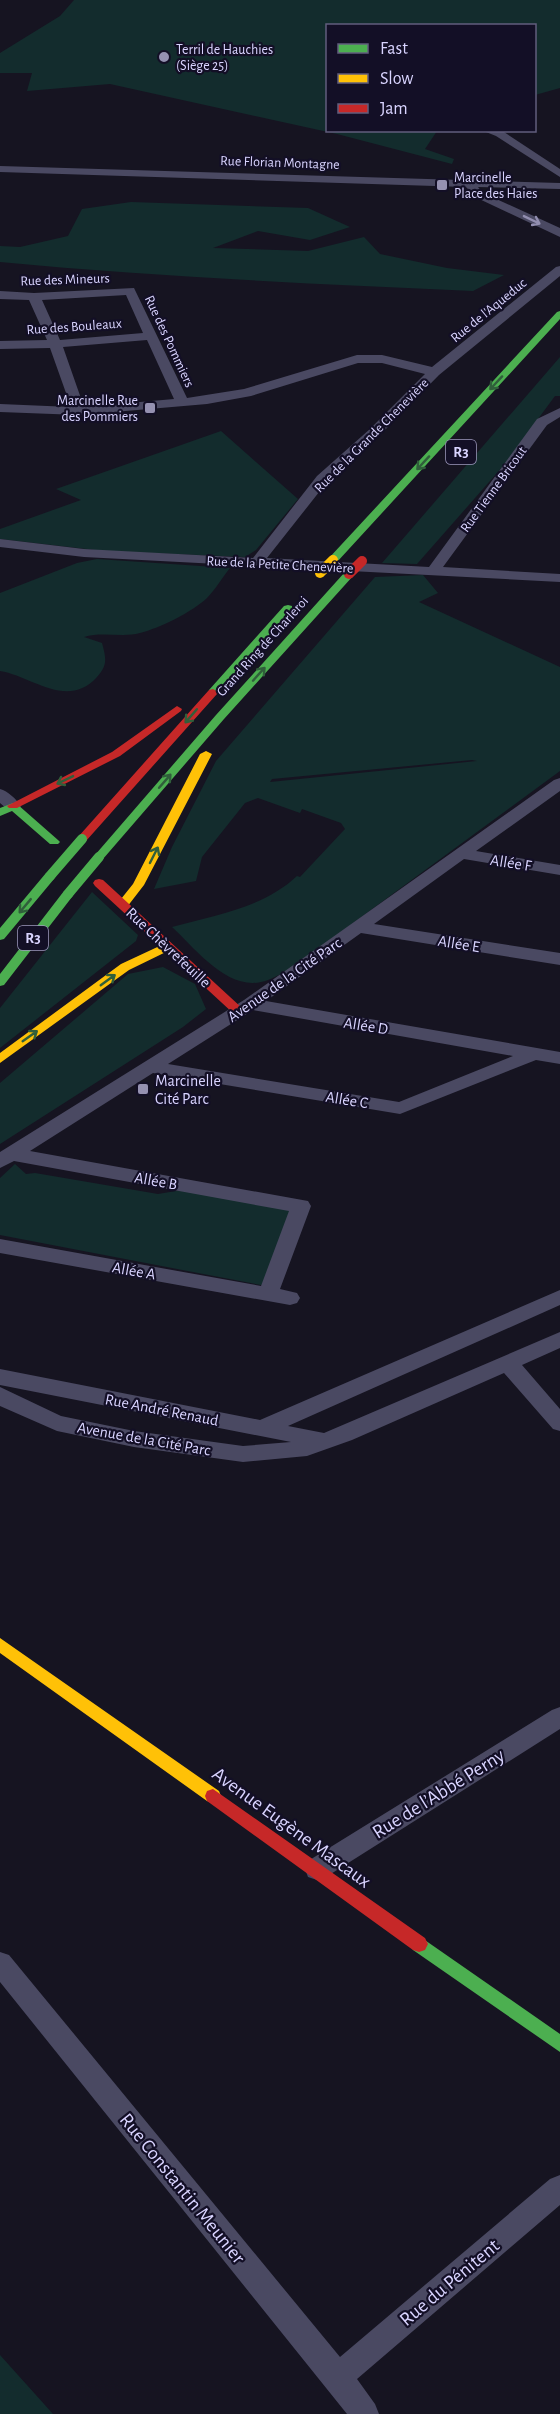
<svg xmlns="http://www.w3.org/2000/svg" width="560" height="2414" viewBox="0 0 560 2414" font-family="'Alegreya Sans',sans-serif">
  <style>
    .green { fill: #132c2d; fill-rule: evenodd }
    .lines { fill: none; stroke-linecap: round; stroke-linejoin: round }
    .street { fill: #4a4962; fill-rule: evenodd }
    .fast { fill: #4caf50; fill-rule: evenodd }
    .slow { fill: #ffc107; fill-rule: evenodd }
    .jam { fill: #c62828; fill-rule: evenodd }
    .fast-bridge { stroke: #4caf50; stroke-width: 10 }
    .slow-bridge { stroke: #ffc107; stroke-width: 10 }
    .jam-bridge { stroke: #c62828; stroke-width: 10 }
    .oneway { stroke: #928eb0 }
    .oneway2 { stroke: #305f3b }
    .poi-dot { fill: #9591b1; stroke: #130f26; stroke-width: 2 }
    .labels { text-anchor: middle; stroke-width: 4.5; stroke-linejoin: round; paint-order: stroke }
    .far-poi-label { font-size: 14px; fill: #d9d4ff; stroke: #130f26; text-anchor: start }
    .far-street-label { font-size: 14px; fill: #d9d4ff; stroke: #130f26 }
    .shield { fill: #130f26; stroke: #9e99be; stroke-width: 1.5 }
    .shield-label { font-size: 15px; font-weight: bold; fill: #d9d4ff }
    .street-label { font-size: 16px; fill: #d9d4ff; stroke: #130f26 }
    .poi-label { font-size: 16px; fill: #d9d4ff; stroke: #130f26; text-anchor: start }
    .near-street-label { font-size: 20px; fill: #d9d4ff; stroke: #130f26 }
  </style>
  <rect width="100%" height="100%" fill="#161421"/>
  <!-- green -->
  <path class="green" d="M74,0H560V88L535,95L534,26H328V130L437,131L425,149L454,159L452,164L337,134L110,84L27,91L32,73H0V53L60,16Z
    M131,202L308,208L350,227L310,240L258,231L213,248L308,251L364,237L380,254L447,268L504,275L473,291C315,284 158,277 0,262V246L20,247L68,236L82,209Z
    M560,357V396H555L504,465L417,564L382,563Z
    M221,431L298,499L256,550L245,557L104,551L0,539V529L81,500L56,489Z
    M97,559L230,568C222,578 215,590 207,598C192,612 160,628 140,633C122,638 102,631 84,637L102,643C106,658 108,665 97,677C67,710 32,676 0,671V593L77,563Z
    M423,575L438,593L419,602L560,667V771L300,962C290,968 279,976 268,980C230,995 196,949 172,927C216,915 263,908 297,876L300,877L345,829L341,823L302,809L300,813L258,798L245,803L202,857L196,881L154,889L172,847L216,761L375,577ZM472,760L477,761L270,782L272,779Z
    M92,892L138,935L136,941L0,1048V1008Z
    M163,967L195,984L206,1009L183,1027L0,1144V1083L128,974Z
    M15,1164L26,1174L35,1173L158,1194L182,1190L289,1208L296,1220L271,1287L0,1235V1178Z
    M0,2355L53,2414H0Z"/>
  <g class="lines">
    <!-- street -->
    <path class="street" d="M481,130L504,132L560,169V177L496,136Z
      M0,166L560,183V189L478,187L483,193L560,228V237L475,197L466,187L0,172Z
      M560,266V276L439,375L380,435L327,482L267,558L429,567L537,419L560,408V417L547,425L443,567L560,574V582L84,557L0,547V539L84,549L253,558L317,476L370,429L425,374L382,363H358L251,396L207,404L79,415L0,412V404L71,407L50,348L0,349V341L47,340L29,300L0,299V291L34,293L134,288L187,398L244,389L357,355H382L432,367L556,267ZM126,295L143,333L60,340L42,300ZM147,340L174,399L84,407L63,347Z
      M560,778V791L476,851L560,865V875L464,859L374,924L560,953V965L361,933L266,1001L560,1052V1064L536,1060L400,1114L153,1073L30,1151L308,1201L311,1206L280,1289L297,1293L300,1298L297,1303L290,1305L0,1253V1239L261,1286L289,1211L14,1161L0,1168V1152L244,1000L554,780ZM253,1010L513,1056L399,1102L168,1064Z
      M0,789C8,791 16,799 21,806L19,809H7L0,803Z
      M560,1290V1305L288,1426L324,1433L560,1332V1348L522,1365L560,1409V1431L553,1429L504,1373L352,1440L307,1456L243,1462L134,1447L57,1431L0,1406V1387L61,1416L134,1431L243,1446L291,1442L0,1385V1369L260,1420Z
      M560,1707V1729L326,1877L317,1880L308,1877L305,1869L308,1861L552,1710Z
      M0,1952L9,1955L340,2357L550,2179L560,2175V2205L357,2379L375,2404L379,2414H347L0,1982Z"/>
    <!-- fast -->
    <path class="fast" d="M560,311V319L337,562H329V558L557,312Z
      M349,571L353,572V576L224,719L103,859H95L93,857L95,855L216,715L345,572Z
      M288,605L292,606V610L217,694H209V690L284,606Z
      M13,803L17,804L58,840L60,842L58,844H50L12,811L0,816V808Z
      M50,872L54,873L56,876L54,879L4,939L0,940V928L46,873Z
      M68,890L74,894L72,897L4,985L0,986V974L64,891Z
      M419,1936L560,2034V2052L413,1950L410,1944L413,1938Z"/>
    <!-- slow -->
    <path class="slow" d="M206,751L212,754L144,885L127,907H119L117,904L133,884L200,754Z
      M166,943L172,947L170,950L129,970L0,1063V1053L121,964Z
      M0,1638L219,1791L221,1796L219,1801L213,1803L207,1801L0,1653Z"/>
    <!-- jam -->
    <path class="jam" d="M213,689L218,692L217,694L86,841H78L76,839L78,837L209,690Z
      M177,706L182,709L181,711L120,756L17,808H9L7,806L112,752Z
      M99,879L103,880L242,1008L244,1011L242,1014H234L95,886L93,883L95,880Z
      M213,1789L425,1938L428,1944L425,1950L419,1952L413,1950L207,1801L205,1796L207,1791Z"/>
    <!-- fast-bridge -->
    <path class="fast-bridge" d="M50,876L82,839
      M68,894L99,857"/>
    <!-- slow-bridge -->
    <path class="slow-bridge" d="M320,573L333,560"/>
    <!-- jam-bridge -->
    <path class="jam-bridge" d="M349,574L362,561"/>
  </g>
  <!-- one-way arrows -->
  <defs><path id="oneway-shaft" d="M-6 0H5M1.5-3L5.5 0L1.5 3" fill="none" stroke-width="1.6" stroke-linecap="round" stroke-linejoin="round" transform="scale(1.5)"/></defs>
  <use class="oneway" href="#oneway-shaft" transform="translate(532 220) rotate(26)"/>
  <g class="oneway2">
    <use href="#oneway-shaft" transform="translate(496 383) rotate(133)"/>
    <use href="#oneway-shaft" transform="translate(423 463) rotate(133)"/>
    <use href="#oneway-shaft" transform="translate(259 674) rotate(-48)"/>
    <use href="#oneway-shaft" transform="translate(191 716) rotate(131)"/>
    <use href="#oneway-shaft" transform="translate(65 780) rotate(154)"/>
    <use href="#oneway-shaft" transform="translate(165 781) rotate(-49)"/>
    <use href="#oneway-shaft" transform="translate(154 855) rotate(-63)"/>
    <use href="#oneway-shaft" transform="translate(25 906) rotate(130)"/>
    <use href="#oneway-shaft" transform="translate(108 980) rotate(-36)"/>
    <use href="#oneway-shaft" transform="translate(30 1036) rotate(-35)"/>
  </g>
  <!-- markers -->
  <g class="poi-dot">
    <circle cx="164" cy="57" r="6"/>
    <rect x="436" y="179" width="12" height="12" rx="3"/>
    <rect x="144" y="402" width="12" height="12" rx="3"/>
    <rect x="137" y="1083" width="12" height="12" rx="3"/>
  </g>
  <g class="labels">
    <!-- far-poi labels -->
    <g class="far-poi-label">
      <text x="176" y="54">Terril de Hauchies<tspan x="176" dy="16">(Siège 25)</tspan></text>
      <text x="454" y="182">Marcinelle<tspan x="454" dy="16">Place des Haies</tspan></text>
      <text x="138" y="405" text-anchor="end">Marcinelle Rue<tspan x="138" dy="16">des Pommiers</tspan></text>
    </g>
    <!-- far-street labels -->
    <g class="far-street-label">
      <text transform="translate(280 162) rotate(2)" y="5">Rue Florian Montagne</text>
      <text transform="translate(65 279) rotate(-2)" y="5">Rue des Mineurs</text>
      <text transform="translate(488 310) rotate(-39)" y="5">Rue de l'Aqueduc</text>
      <text transform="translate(74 326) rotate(-4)" y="5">Rue des Bouleaux</text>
      <text transform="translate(170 341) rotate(65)" y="5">Rue des Pommiers</text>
      <text transform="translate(371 435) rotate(-45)" y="5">Rue de la Grande Chenevière</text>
      <text transform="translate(493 489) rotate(-54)" y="5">Rue Tienne Bricout</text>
      <text transform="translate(280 564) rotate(3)" y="5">Rue de la Petite Chenevière</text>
      <text transform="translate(262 646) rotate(-48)" y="5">Grand Ring de Charleroi</text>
    </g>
    <!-- shield labels -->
    <g class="shield">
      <rect x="446" y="440" width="30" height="24" rx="4.5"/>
      <rect x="18" y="926" width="30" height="24" rx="4.5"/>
    </g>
    <g class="shield-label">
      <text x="461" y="457">R3</text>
      <text x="33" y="943">R3</text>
    </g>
    <!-- street labels -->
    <g class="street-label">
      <text transform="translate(511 862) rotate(9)" y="6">Allée F</text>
      <text transform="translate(459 943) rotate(9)" y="6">Allée E</text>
      <text transform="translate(169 947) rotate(43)" y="6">Rue Chèvrefeuille</text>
      <text transform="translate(284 979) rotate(-35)" y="6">Avenue de la Cité Parc</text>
      <text transform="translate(366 1025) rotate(9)" y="6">Allée D</text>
      <text transform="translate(347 1099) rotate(9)" y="6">Allée C</text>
      <text transform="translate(156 1180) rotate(10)" y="6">Allée B</text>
      <text transform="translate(134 1270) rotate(10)" y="6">Allée A</text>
      <text transform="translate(162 1409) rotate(11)" y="6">Rue André Renaud</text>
      <text transform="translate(144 1438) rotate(10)" y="6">Avenue de la Cité Parc</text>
    </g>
    <!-- poi labels -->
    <g class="poi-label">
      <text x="155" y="1086">Marcinelle<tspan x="155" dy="18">Cité Parc</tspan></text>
    </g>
    <!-- near-street labels -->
    <g class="near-street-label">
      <text transform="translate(438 1793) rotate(-32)" y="7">Rue de l’Abbé Perny</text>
      <text transform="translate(292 1827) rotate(36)" y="7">Avenue Eugène Mascaux</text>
      <text transform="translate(183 2188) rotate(51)" y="7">Rue Constantin Meunier</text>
      <text transform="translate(449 2282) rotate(-40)" y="7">Rue du Pénitent</text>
    </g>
  </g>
  <!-- legend -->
  <rect x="326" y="24" width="210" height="108" fill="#130f26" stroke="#625e7d" stroke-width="1.5"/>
  <rect x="338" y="44" width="30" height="9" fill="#4caf50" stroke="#625e7d" stroke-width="1.5"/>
  <text x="380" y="54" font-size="18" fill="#d9d4ff">Fast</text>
  <rect x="338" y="74" width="30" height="9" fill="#ffc107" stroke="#625e7d" stroke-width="1.5"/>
  <text x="380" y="84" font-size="18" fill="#d9d4ff">Slow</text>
  <rect x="338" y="104" width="30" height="9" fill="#c62828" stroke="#625e7d" stroke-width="1.5"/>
  <text x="380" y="114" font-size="18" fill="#d9d4ff">Jam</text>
</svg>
